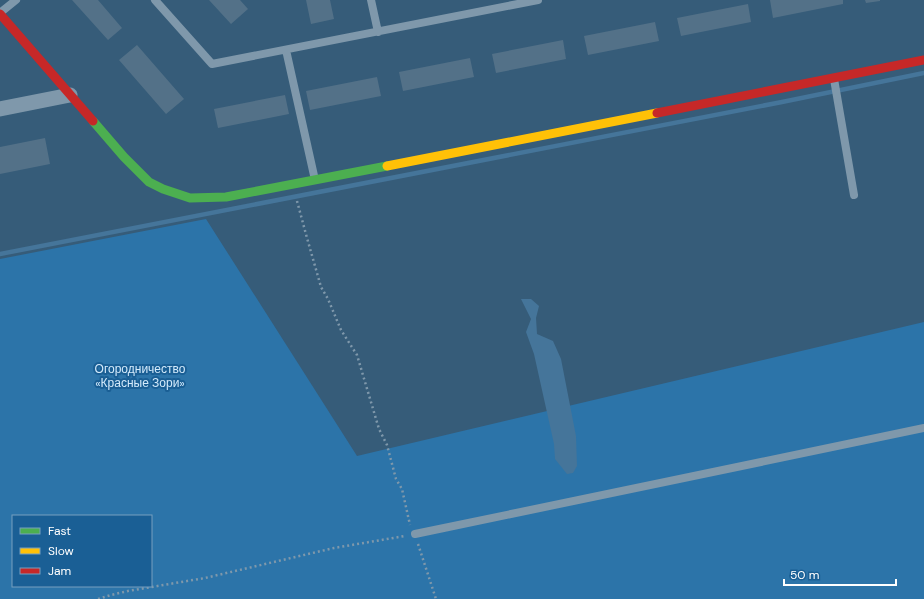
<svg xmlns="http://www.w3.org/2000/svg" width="924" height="599" viewBox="0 0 924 599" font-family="'DM Sans',sans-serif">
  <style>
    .green { fill: #2c74a9; fill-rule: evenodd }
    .water { fill: #45759a }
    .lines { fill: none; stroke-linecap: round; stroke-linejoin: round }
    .stream { stroke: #45759a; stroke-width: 4.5 }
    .building { fill: #537188 }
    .path { stroke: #7f98ab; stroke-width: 2.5; stroke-dasharray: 2 3; stroke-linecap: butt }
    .lane { stroke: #7f98ab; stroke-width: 8 }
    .street { stroke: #7f98ab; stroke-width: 15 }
    .fast { stroke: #4caf50; stroke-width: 9 }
    .slow { stroke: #ffc107; stroke-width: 9 }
    .jam { stroke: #c62828; stroke-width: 9 }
    .labels { text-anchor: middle; stroke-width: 4; stroke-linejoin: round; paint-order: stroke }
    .park-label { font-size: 12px; fill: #d3eafb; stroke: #1a5f95 }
  </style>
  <rect width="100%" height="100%" fill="#365c79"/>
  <!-- green -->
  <path class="green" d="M206,219L357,456L924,322V599H0V259ZM13,516H151V586H13Z"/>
  <!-- water -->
  <path class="water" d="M521,299H531L539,306L536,318L537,334L553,341L561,359L576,436L577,466L573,473L567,474L555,459L554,444L534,354L526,332L531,319Z"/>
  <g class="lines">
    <!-- stream -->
    <path class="stream" d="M0,254L782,102L924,73"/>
  </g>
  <!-- building -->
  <path class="building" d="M72,0H98L122,28L108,40Z
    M209,0H240L248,9L231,24Z
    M306,0H330L334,19L311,24Z
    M770,0H843V4L773,18Z
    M865,0H880V1L866,3Z
    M748,4L751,22L681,36L677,18Z
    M655,22L659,41L588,55L584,36Z
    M563,40L566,59L496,73L492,54Z
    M137,45L184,99L166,114L119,60Z
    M470,58L474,77L403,91L399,72Z
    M377,77L381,96L310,110L306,91Z
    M285,95L289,114L218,128L214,109Z
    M45,138L50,164L0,174V147Z"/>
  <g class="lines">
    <!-- path -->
    <path class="path" d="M297,201L307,238L321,287L328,299L341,330L357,355L379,429L387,445L396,479L402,489L410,525
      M418,544L436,599
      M98,599L111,595L128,591L205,578L334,548L405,536"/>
    <!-- lane -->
    <path class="lane" d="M155,0L212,64L538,0
      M371,0L378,32
      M0,13L16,0
      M286,50L315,180
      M834,79L854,195
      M415,534L924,428"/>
    <!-- street -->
    <path class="street" d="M0,109L70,95"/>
    <!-- fast -->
    <path class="fast" d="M93,121L124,157L149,182L163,189L190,198L226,197L387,166"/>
    <!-- slow -->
    <path class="slow" d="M387,166L657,113"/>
    <!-- jam -->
    <path class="jam" d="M0,14L93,121
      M657,113L924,60"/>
  </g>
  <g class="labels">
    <!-- park labels -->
    <g class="park-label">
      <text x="140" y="373">Огородничество<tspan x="140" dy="14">«Красные Зори»</tspan></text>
    </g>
  </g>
  <!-- legend -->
  <rect x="12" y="515" width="140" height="72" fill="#1a5f95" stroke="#769fbf"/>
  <rect x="20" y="528" width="20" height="6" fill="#4caf50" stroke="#769fbf"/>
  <text x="48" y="535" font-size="12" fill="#ffffff">Fast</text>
  <rect x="20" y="548" width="20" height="6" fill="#ffc107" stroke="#769fbf"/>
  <text x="48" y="555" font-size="12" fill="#ffffff">Slow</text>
  <rect x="20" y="568" width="20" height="6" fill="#c62828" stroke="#769fbf"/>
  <text x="48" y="575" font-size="12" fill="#ffffff">Jam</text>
  <!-- scale -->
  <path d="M784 579v6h112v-6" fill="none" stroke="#ffffff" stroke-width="2"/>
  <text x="790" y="579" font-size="12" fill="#ffffff" stroke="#1a5f95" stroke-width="3" paint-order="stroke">50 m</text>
</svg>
